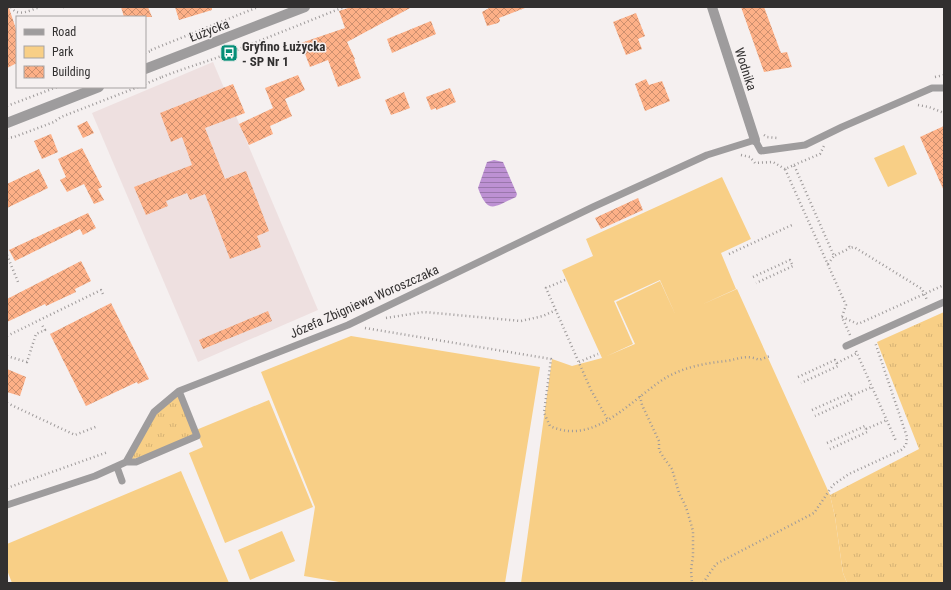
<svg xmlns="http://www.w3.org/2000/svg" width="951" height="590" viewBox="0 0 951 590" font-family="'Roboto Condensed',sans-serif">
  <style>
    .built { fill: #eee0e0 }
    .grass { fill: url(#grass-tufts) }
    .park { fill: #f8cf86; fill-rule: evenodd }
    .water { fill: url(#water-rules) }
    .building { fill: url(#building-cross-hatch) }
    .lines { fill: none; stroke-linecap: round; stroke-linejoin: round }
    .path { stroke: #9e9a9a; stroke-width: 2.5; stroke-dasharray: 1 3; stroke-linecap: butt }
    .service { stroke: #9e9c9d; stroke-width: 7 }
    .minor { stroke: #9e9c9d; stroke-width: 10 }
    .tertiary { stroke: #9e9c9d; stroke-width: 10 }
    .labels { text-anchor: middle; stroke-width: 3; stroke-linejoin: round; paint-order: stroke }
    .street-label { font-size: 13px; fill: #323030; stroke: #f5f0f0 }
    .poi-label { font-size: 13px; font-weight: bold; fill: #323030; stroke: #f5f0f0; text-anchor: start }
  </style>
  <defs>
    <pattern id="grass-tufts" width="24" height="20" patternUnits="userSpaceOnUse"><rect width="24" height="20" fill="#f8cf86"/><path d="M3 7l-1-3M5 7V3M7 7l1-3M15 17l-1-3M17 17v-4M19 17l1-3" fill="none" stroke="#d5b274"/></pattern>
    <pattern id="water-rules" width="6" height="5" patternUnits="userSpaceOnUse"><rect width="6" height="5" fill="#bd91d3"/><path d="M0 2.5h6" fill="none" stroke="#9a77ac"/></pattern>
    <pattern id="building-cross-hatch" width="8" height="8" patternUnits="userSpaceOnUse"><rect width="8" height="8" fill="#fdb087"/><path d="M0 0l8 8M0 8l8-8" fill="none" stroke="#cd906f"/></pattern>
  </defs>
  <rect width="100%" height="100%" fill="#f5f0f0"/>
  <!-- built -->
  <path class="built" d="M213,62L318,310L198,362L92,113Z"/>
  <!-- grass -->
  <path class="grass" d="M944,312V583H847L843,573L835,517L830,495L919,449L877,342Z
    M179,391L197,436L126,462L154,412Z"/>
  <!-- park -->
  <path class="park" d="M904,145L917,174L888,187L874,158Z
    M722,177L751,239L721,253L736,289L701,305L737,289L830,495L835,517L843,573L847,583H521L552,359L572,366L602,358L562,270L593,256L586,239ZM660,280L676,316L660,281L616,302L635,344L607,356L633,344L614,301Z
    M351,336L540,367L505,583H345L304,576L315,507L261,372Z
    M269,400L313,507L225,543L189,453L203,447L196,430Z
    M181,471L229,583H12L7,570V544Z
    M282,531L295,561L250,580L238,550Z"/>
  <!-- water -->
  <path class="water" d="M494,160L503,162L517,194L516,197C494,207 488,215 478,188L487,162Z"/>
  <!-- building -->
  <path class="building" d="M121,7H148L152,17H124Z
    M175,7H212V10L179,20Z
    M351,7H412L347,42L355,59L354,60L361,78L338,87L328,60L310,67L301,43L345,28L339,11Z
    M491,7H525V8L499,18L500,21L498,23L487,26L482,12Z
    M741,7H764L781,53L787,52L792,67L764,72Z
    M7,8H9L17,32V63L7,68Z
    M636,13L645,36L638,39L642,49L626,55L613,22Z
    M431,21L436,34L392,53L387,39Z
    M298,75L305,90L285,99L292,116L270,126L273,134L249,145L239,124L273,108L265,88Z
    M646,79L649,85L662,81L670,101L645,111L635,84Z
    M233,84L245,113L205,128L225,179L246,171L269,231L257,236L261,247L230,259L205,194L190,200L187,193L166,201L168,206L146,215L134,187L192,165L182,137L171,142L160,113Z
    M450,88L456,102L436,110V108L431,110L426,97Z
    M404,92L410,108L391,115L385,100Z
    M87,121L94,133L83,138L77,126Z
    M944,126V191L920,137Z
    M51,134L58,152L42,159L34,141Z
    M82,148L102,187L98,189L104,200L94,204L84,184L67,192L60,180L66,177L58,159Z
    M39,169L48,188L7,208V184Z
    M638,198L643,210L601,229L595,218Z
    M88,213L96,228L83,235L80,229L15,261L9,250Z
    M81,261L91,281L75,289L76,292L46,306L45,304L7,322V299Z
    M111,303L149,379L138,384L137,382L86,406L50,334Z
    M268,311L272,321L203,349L199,340Z
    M7,369L26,377L20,396L7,392Z"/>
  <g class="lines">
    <!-- path -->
    <path class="path" d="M11,7C18,18 30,10 40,7
      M63,7H64
      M151,50L258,7
      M145,53L151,51
      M162,77C184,68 207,62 229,53L344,7
      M935,77L944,75
      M145,84L162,77L161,76
      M918,105L929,107L944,113
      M7,106L57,87
      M764,135L767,137L777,138
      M7,138L14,137L54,122L61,117L138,87
      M741,155L750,157L755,163L773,162L785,169
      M794,165L820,154L824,146
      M849,246L850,248L854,247L922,289L927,300
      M729,254L792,225
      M7,255L18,282
      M828,264L834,256
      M753,277L790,260L793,266L756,283
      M565,280L546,288L591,390L608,420
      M842,317L858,324L944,285
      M386,318L424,312L521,321L543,316L556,310
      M365,328L551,359L544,413L550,426C595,447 632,398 667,377C685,367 706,363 726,361C739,359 747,354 759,360L770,356
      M850,335L842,317L846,305L785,169L794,165L834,256L850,248
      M7,336L101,290L103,294
      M856,351L896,441
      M7,356L27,362L36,334L45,330L42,325
      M579,362L598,354
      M837,363L857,353
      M798,377L835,360L838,366L801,383
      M640,396L642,405L659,441V450L664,458L672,469L679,493L686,507L693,531V556L691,570L692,583
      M851,396L872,387
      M7,403L75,435L98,426
      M812,410L850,393L852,399L815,416
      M866,429L887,420
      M827,443L865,426L867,432L830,449
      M7,488L108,452
      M703,583L716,564L814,513L833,485L849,474L901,450L906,445L907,437L875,342"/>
    <!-- service -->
    <path class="service" d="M846,346L944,302
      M126,462H136L197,436L179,391
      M117,467L122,481
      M7,505L95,476L126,462L154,412L179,391L348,325L593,207L707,155L755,140L761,151L805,145L842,127L932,88H944"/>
    <!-- minor -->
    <path class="minor" d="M712,7L755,140"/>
    <!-- tertiary -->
    <path class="tertiary" d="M145,69L305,7
      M7,123L99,87"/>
  </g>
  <!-- icons -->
  <defs>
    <symbol id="bus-square" viewBox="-11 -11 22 22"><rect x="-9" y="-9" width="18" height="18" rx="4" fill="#058e77" stroke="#f5f0f0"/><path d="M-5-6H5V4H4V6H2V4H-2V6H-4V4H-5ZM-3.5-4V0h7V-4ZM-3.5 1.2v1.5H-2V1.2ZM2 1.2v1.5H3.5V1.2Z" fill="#fff"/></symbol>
  </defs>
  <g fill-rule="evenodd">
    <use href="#bus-square" x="219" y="43" width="20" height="20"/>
  </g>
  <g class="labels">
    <!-- street labels -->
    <g class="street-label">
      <text transform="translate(209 30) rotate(-21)" y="5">Łużycka</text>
      <text transform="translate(746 69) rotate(72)" y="5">Wodnika</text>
      <text transform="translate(364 301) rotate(-24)" y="5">Józefa Zbigniewa Woroszczaka</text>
    </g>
    <!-- poi labels -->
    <g class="poi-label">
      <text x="242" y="51">Gryfino Łużycka<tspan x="242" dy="15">- SP Nr 1</tspan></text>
    </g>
  </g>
  <!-- border -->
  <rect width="951" height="590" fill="none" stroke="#323030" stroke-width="16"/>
  <!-- legend -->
  <rect x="16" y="16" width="130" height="72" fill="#f5f0f0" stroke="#a7a3a3"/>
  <rect x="24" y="29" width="20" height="6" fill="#9e9c9d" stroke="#a7a3a3"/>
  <text x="52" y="36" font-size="12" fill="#323030">Road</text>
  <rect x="24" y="46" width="20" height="12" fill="#f8cf86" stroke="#a7a3a3"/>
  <text x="52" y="56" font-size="12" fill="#323030">Park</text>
  <rect x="24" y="66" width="20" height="12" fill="url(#building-cross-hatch)" stroke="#a7a3a3"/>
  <text x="52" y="76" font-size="12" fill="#323030">Building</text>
</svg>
